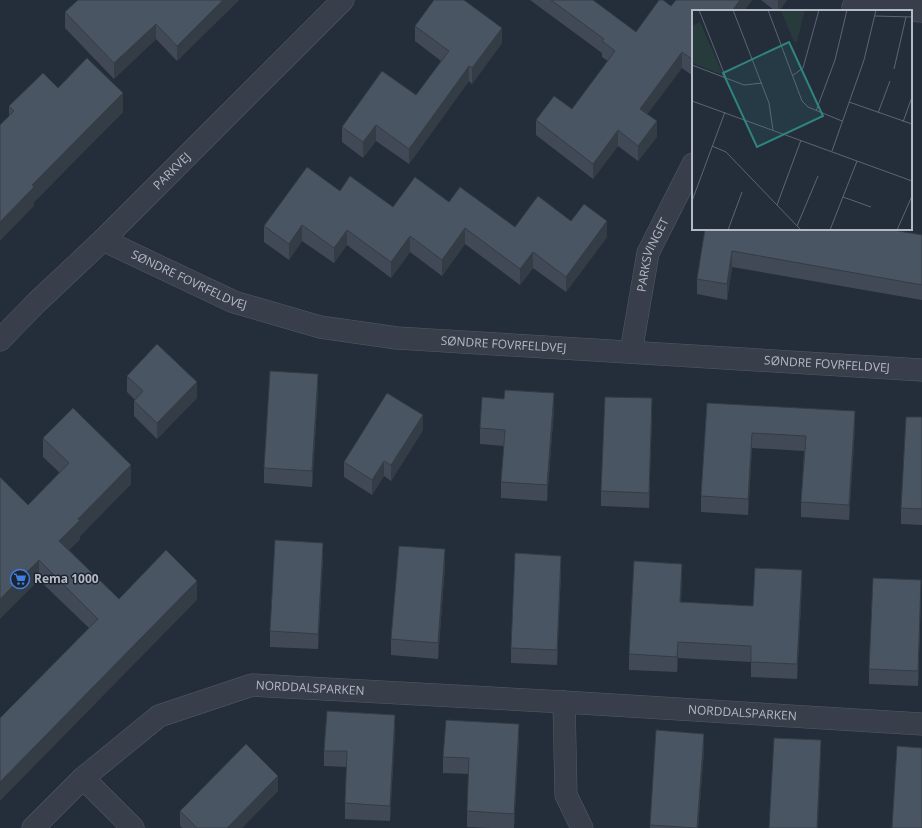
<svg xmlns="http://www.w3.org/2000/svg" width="922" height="828" viewBox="0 0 922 828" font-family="'Open Sans',sans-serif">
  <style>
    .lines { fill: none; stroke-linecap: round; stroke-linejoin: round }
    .minor-casing { stroke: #535a65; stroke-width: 23 }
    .minor { stroke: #383f4a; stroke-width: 22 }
    .wall { fill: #404955 }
    .shaded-wall { fill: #343c45 }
    .building { fill: #4a5563; stroke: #343c45 }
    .labels { text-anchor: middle; stroke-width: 3; stroke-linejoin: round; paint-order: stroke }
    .street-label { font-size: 12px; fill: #b3bac6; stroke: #1d242f }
    .poi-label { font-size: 12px; font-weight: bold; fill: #b3bac6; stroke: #1d242f; text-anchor: start }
    .inset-road { fill: none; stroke: #5d6572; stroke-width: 1 }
    .view { fill: #308480; fill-opacity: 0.15; stroke: #308480; stroke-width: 2 }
    .inset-edge { fill: none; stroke: #b3bac6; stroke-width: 2 }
  </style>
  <rect width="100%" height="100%" fill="#242d3a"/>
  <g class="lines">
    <defs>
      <g id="minor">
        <path d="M853,7L922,11"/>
        <path id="s1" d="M103,240L234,302L320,327L397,338L922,370"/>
        <path id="s2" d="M0,340L37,302L103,240L343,0"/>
        <path id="s3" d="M631,352L648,253L693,164"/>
        <path d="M564,702L566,795L582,828"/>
        <path d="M83,778L133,828"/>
        <path id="s4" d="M33,828L83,778L159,716L252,685L564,702L922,724"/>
      </g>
    </defs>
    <!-- minor casing -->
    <use href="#minor" class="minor-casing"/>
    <!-- minor -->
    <use href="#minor" class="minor"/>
  </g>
  <!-- wall -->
  <path class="wall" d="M78,0H239L177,61L156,39L114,79L65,28V12Z
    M530,0H593L636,32L671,6L752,0L744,11H693V76L682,68L647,114L657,137L638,161L618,146L593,179L536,135V120L572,109L608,61L602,57V53Z
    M761,0H787L779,11H775Z
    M415,26L502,43L472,84L469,81L409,164L376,141L363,158L342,142V127L416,95L441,61L415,41Z
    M58,88L123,112L34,202V206L9,116V106Z
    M340,191L393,207L449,202L515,227L571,221L607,237L566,292L533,268L520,285L465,244L442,276L410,252L391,278L347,245L334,263L302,241L289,260L264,242V226Z
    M705,229L922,235V300L732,267L727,300L697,294V279Z
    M127,376L197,398L157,439L134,416V401L135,400L127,392Z
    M318,389L312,487L264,483V468Z
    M707,403L855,426L849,520L801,517V502L804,451L752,448L748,515L701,512V496Z
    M554,409L547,501L501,498V482L504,446L480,444V428Z
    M652,414L649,508L601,506V491Z
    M922,417V525L901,524V508Z
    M423,430L391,481L384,476L372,495L344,477V462Z
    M43,438L131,484L80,536V539L69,550L119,599L197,600L89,628L39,580L28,505L60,473L43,457Z
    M323,558L318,649L270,647V631Z
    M445,565L438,659L391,655V639Z
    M561,571L557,665L511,663V648Z
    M682,579L681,602L753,606L802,585L797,679L751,677V662L678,658L677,672L629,670V654Z
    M921,596L918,686L869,684V669Z
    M395,730L390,821L345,819V803L347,767L324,766V751Z
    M656,730L704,749L698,828H650Z
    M519,739L514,828H491L467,827V811L469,774L443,773V757Z
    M278,791L242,828H182L180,826V811Z"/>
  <!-- shaded-wall -->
  <path class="shaded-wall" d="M223,0H239L177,61V46Z
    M740,0H752L744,11H732Z
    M778,0H787L779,11H778Z
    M156,24V39L114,79V63Z
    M502,28V43L472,84V68Z
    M682,52V68L640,124V109Z
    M469,66V81L409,164V149Z
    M123,93V112L34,202V206L0,241V222L32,185Z
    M657,121V137L638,161V146Z
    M376,125V141L363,158V142Z
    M618,130V146L593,179V164Z
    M607,221V237L566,292V277Z
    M302,225V241L289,260V244Z
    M465,228V244L442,276V260Z
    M347,230V245L334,263V248Z
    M410,236V252L391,278V262Z
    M732,251V267L727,300V284Z
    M533,252V268L520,285V269Z
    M318,374V389L312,487V471Z
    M197,382V398L157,439V423Z
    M554,393V409L547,501V485Z
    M652,398V414L649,508V493Z
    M855,411V426L849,520V505Z
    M423,415V430L391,481V465Z
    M752,433V448L748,515V499Z
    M384,461V476L372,495V480Z
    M131,465V484L80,536V539L59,560V541L78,519Z
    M323,543V558L318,649V634Z
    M445,549V565L438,659V643Z
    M561,556V571L557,665V650Z
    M39,560V580L0,619V599Z
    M682,564V579L680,617V602Z
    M802,570V585L797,679V664Z
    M921,580V596L918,686V671Z
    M197,581V600L0,801V782Z
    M678,642V658L677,672V657Z
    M395,715V730L390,821V806Z
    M519,724V739L514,828V814Z
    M704,734V749L698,828H697Z
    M821,740V756L818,828H817Z
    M278,776V791L242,828H227Z"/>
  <!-- building -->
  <path class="building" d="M78,0H223L177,46L156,24L114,63L65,12Z
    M434,0H464L502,28L472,68L469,66L409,149L376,125L363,142L342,127L382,71L416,95L449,51L415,26Z
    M551,0H593L636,32L659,0H663L671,6L676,0H740L732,11H693V60L682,52L640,109L657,121L638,146L618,130L593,164L536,120L554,96L572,109L615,51L602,41L604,39Z
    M87,58L123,93L32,185L34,187L0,222V125L14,111L9,106L43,73L58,88Z
    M307,167L340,191L350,176L393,207L415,177L449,202L460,187L515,227L538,196L571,221L584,204L607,221L566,277L533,252L520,269L465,228L442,260L410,236L391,262L347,230L334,248L302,225L289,244L264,226Z
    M705,229H887L922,235V285L732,251L727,284L697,279Z
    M157,344L197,382L157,423L134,401L143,391L127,376Z
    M270,371L318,374L312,471L264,468Z
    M505,390L554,393L547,485L501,482L505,430L480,428L482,397L504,399Z
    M387,393L423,415L391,465L384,461L372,480L344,462Z
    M605,397L652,398L649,493L601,491Z
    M707,403L855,411L849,505L801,502L806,436L752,433L748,499L701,496Z
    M73,408L131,465L78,519L80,520L59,541L119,599L166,550L197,581L0,782V718L98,619L39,560L0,599V477L28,505L69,463L43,438Z
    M906,417H922V509L901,508Z
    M275,540L323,543L318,634L270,631Z
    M399,546L445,549L438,643L391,639Z
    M515,553L561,556L557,650L511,648Z
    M634,561L682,564L680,602L753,606L755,568L802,570L797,664L751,662V646L678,642L677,657L629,654Z
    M873,578L921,580L918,671L869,669Z
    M327,711L395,715L390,806L345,803L347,751H324Z
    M446,720L519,724L514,814L467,811L469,758L443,757Z
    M656,730L704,734L697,828L650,825Z
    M774,738L821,740L817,828H769Z
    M246,744L278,776L227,828H197L180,811Z
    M897,746L922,748V828H892Z"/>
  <!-- icons -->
  <defs>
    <symbol id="supermarket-ring" viewBox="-11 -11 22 22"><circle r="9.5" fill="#1d242f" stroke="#3f7fe0" stroke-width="1.5"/><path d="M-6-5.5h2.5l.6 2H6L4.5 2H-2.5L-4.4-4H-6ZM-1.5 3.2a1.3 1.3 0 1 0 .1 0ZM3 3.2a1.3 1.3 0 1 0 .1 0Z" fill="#3f7fe0"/></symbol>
  </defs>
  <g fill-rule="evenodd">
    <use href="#supermarket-ring" x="9" y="568" width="22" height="22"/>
  </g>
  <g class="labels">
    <!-- street labels -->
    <g class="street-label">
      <text dy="4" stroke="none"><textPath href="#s2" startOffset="241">PARKVEJ</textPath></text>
      <text dy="4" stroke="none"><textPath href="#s3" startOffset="100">PARKSVINGET</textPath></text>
      <text dy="4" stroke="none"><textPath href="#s1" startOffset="95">SØNDRE FOVRFELDVEJ</textPath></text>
      <text dy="4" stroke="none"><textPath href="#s1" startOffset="419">SØNDRE FOVRFELDVEJ</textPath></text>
      <text dy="4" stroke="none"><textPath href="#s1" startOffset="743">SØNDRE FOVRFELDVEJ</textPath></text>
      <text dy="4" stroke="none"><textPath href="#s4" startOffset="325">NORDDALSPARKEN</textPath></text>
      <text dy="4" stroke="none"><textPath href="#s4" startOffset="758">NORDDALSPARKEN</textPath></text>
    </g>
    <!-- poi labels -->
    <g class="poi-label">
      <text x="34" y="583">Rema 1000</text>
    </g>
  </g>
  <!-- overview -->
  <g transform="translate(692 10)">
    <rect width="220" height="220" fill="#242d3a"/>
    <path d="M113,0L105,32H102L89,1ZM8,12L30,62L28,64L0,53V16Z" fill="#273a3c"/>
    <path class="inset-road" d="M7,0L34,68M41,0L77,93L81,120M76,0L110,91L116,97L150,111M183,6L220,7M0,55L52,75L70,73M202,59L214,7M100,66L111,58L127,0M0,91L220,171M157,92L220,114M124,101L143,50L155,0M186,103L198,71M211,112L220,87M20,136L34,142L109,220M140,141L172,50L184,0M151,187L179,197M0,191L33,102M85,195L109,130M105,216L126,166M36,220L50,182M138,220L165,151M205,220L220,186"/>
    <path class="view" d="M97,32L131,106L65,137L31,63Z"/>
    <rect width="220" height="220" class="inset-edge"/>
  </g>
</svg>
